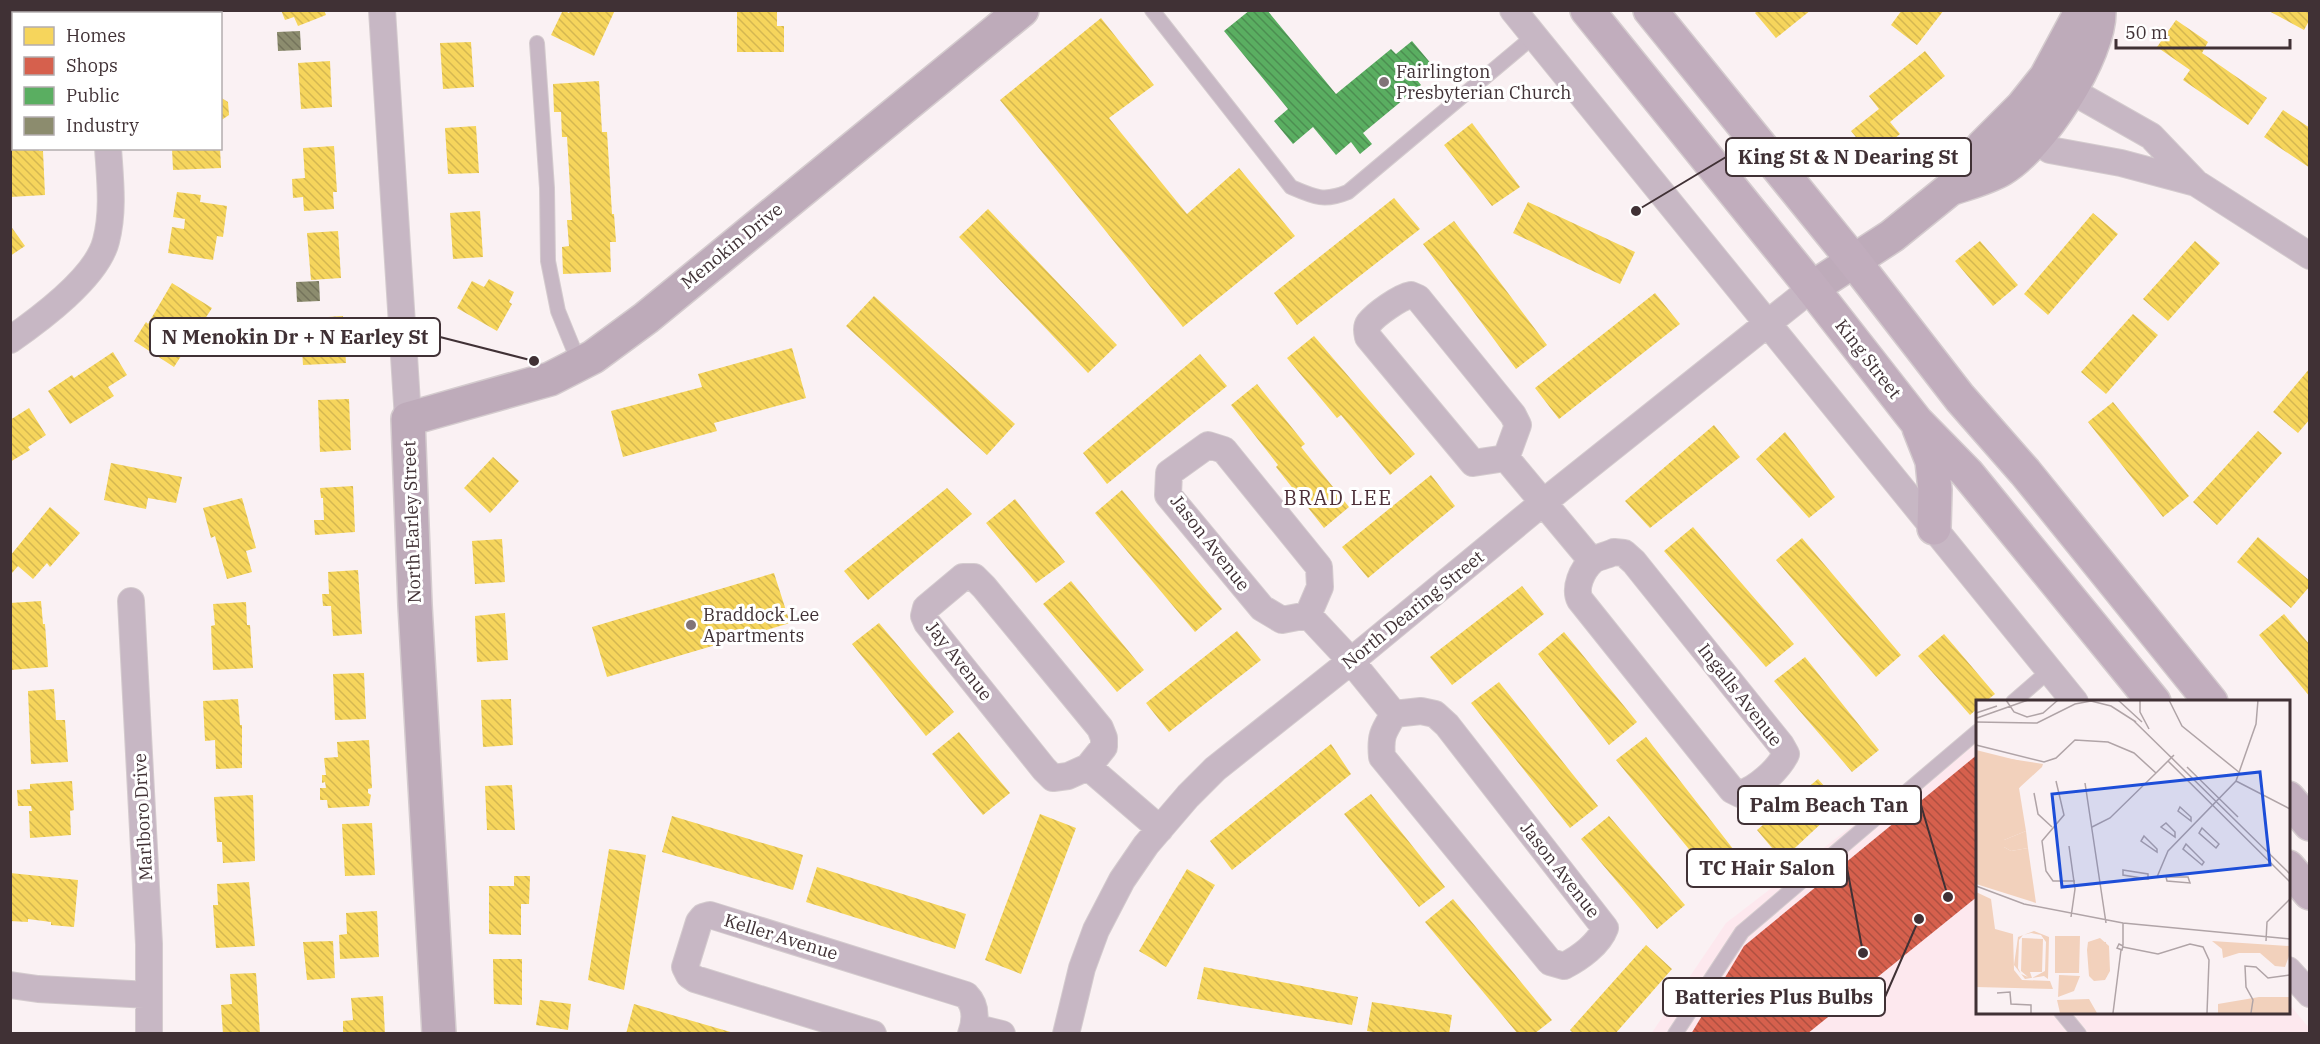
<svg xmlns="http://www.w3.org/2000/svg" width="2320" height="1044" viewBox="0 0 2320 1044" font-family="'IBM Plex Serif',serif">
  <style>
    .built { fill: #fde8ee }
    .homes { fill: url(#homes-back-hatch) }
    .shops { fill: url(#shops-back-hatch) }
    .public { fill: url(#public-back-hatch) }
    .industry { fill: url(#industry-back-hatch) }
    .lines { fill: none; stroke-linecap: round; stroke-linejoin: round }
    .lane-casing { stroke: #d4cbce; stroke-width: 16 }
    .street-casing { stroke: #d4cbce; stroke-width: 28 }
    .secondary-casing { stroke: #d4cbce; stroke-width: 36 }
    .primary-casing { stroke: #d4cbce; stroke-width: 36 }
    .lane { stroke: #c7b7c4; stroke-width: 14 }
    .street { stroke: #c7b7c4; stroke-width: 26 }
    .secondary { stroke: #beabba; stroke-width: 33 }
    .primary { stroke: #c1adbd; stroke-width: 33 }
    .poi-dot { fill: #817478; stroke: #fff; stroke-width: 2 }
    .labels { text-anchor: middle; stroke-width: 6; stroke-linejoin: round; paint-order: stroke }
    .poi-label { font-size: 18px; fill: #403135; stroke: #fff; text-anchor: start }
    .street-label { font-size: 18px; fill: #403135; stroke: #fff }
    .neighbourhood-label { font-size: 20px; letter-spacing: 1.5px; fill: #4d2f38; stroke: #fff }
    .inset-road { fill: none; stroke: #b0a4a7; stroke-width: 1.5 }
    .view { fill: #1d4ed8; fill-opacity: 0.15; stroke: #1d4ed8; stroke-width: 3 }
    .inset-edge { fill: none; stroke: #403135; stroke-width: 3 }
    .leader { fill: none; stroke: #403135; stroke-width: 2 }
    .callout-dot { fill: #403135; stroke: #fff; stroke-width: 2 }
    .callout { fill: #fff; stroke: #403135; stroke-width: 2 }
    .callout-label { font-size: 20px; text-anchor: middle; font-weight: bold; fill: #403135 }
  </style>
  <defs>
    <pattern id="homes-back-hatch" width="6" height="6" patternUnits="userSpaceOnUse" patternTransform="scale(1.5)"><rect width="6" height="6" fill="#f6d55c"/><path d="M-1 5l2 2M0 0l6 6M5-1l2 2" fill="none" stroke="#d4b751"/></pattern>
    <pattern id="shops-back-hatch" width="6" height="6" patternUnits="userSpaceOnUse" patternTransform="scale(1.5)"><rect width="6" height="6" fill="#d6604d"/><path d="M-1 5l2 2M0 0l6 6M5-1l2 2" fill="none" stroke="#af5041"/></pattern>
    <pattern id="public-back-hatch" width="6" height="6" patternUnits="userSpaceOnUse" patternTransform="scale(1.5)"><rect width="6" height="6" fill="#5aae61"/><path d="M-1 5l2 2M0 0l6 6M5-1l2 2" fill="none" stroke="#4c8e51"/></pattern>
    <pattern id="industry-back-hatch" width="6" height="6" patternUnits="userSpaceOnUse" patternTransform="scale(1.5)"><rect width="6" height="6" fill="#8c8c6e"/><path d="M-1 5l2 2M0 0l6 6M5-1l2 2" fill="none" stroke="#74735b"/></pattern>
  </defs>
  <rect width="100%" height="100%" fill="#faf1f3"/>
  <!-- built -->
  <path class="built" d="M1978,729V1012H2288L2289,1004L2310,1029L2309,1034H1651L1726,923Z"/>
  <!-- homes -->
  <path class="homes" d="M10,10H35V14H14V16H10Z
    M170,10H205L206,14H164V11Z
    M281,10H324L326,15L298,26L294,17L285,20Z
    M563,10L569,13L571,10H615L594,56L551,35Z
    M737,10H777V26H784V52H737Z
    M1758,10H1811L1776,38L1755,13Z
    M1902,10H1944L1917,45L1891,25Z
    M2267,10H2310V19L2304,30Z
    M1101,18L1154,85L1109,118L1187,214L1239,168L1295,236L1183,327L1000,100Z
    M2176,20L2208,42L2202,53L2267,98L2248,125L2183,80L2190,70L2157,47Z
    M10,39H14V105H10Z
    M471,42L474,87L443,89L440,43Z
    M1925,51L1945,76L1890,122L1900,134L1872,157L1851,131L1879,109L1869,96Z
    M330,61L332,107L301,109L298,63Z
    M599,81L602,132H607L612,214H614L616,242H610L611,272L563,274L562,247L569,246L567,220H572L567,137H562L561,112H554L553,84Z
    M220,97L228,102L229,115L220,121Z
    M2283,110L2310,128V168L2264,137Z
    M1472,123L1520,187L1492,206L1444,145Z
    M476,126L479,173L448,174L445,128Z
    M10,130H14V148H39V151H43L45,195L10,197Z
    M334,146L337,192H333L334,209L304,211L303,197L293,198L292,179L305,178L303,148Z
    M172,148H220L221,168L173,170Z
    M177,192L201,195L200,202L227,206L223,237L217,236L213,260L168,253L172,227L184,229L185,219L173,217Z
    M1394,198L1420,229L1297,325L1274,293Z
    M1528,202L1635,252L1620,284L1513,233Z
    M988,209L1117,345L1088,373L959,237Z
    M480,211L483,257L453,259L450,213Z
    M2093,213L2118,234L2048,315L2024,294Z
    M1454,221L1547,345L1516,369L1423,244Z
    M10,225L25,246L10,256Z
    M338,231L341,278L311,280L307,233Z
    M1980,241L2018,285L1993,306L1955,261Z
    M2195,241L2220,263L2168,321L2143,299Z
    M489,279L514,292L509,302L512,304L497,331L457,308L472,281L484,287Z
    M172,283L212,308L174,367L134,341L146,322L148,324Z
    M1655,293L1680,324L1559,419L1535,388Z
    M874,296L1015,424L987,455L846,326Z
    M2133,314L2158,335L2106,394L2081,372Z
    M343,316L346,363L303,365L302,350L315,349L313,318Z
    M1314,336L1415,454L1390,475L1341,415L1337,418L1287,358Z
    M792,348L806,398L714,423L717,431L623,457L611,411L702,387L698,374Z
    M113,352L127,375L108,387L114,396L70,424L48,391L72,375L74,378Z
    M1200,354L1227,386L1107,484L1083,453Z
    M2310,368V419L2298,433L2273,412Z
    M1257,384L1305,444L1301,447L1349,507L1324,528L1276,467L1278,465L1231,405Z
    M349,399L351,450L320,452L318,400Z
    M2113,402L2189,496L2163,517L2088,422Z
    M29,408L46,435L28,447L30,450L10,462V420Z
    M1714,425L1740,457L1650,528L1625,501Z
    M2258,431L2282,453L2217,525L2193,502Z
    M1785,432L1835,497L1809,518L1756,459Z
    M493,457L519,481L490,513L464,488Z
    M111,463L182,477L176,503L148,498L146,509L104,500Z
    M1431,475L1455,506L1368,578L1342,547Z
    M353,486L355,532L315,535L314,520H324L323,498H321L320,488Z
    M947,488L972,514L868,600L844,571Z
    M1122,490L1222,609L1195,632L1095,513Z
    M242,498L256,548L246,551L252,572L227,579L215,536L211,538L203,508Z
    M1015,499L1065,562L1036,583L986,523Z
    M50,507L80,533L50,567L47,563L33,579L18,566L12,573L10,556Z
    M1693,527L1794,644L1766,667L1664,551Z
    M2258,537L2310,581V586L2291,608L2237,562Z
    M1802,538L1901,655L1876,677L1776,560Z
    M502,539L505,582L475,584L472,541Z
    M358,570L362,634L333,636L331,606H323L322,594H329L328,572Z
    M774,573L790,623L607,677L592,627Z
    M1071,581L1144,670L1117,692L1043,604Z
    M1522,586L1544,614L1452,685L1430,657Z
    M41,601L43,624H45L48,667L10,670V603Z
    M246,602L247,625H250L253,668L213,670L211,626L215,625L213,604Z
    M505,613L508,660L477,662L475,616Z
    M2284,614L2310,645V697L2259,635Z
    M879,623L954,712L926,736L852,644Z
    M1237,631L1261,660L1169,732L1146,703Z
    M1564,632L1637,722L1609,745L1538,654Z
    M1944,634L1995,694L1985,702H1978V708L1970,715L1918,656Z
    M1805,657L1879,750L1852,772L1774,681Z
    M364,673L366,719L335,720L333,674Z
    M1499,682L1598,806L1570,828L1471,703Z
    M54,689L56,720H65L68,762L31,764L28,691Z
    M238,699L240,725H242V768L216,769L215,740L205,741L203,701Z
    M511,699L513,745L483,747L481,700Z
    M959,732L1010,793L983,815L932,754Z
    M1646,737L1744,863L1715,881L1616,760Z
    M369,740L372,788L368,789V793L371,795L369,806L328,808L327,800H320V788H326L325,782L322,783V775H326L324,758L338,757L337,742Z
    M1331,744L1351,774L1232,870L1210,841Z
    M1818,779L1841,805L1782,860L1757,830Z
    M72,781L74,810L70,811L71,835L30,838L29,811H32L31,806H18L17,790L30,789V784Z
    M512,785L515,830H487L485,786Z
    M1371,794L1445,887L1419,907L1344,814Z
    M253,795L255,861L223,863L222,842H217L214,797Z
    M1040,814L1076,828L1021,974L985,960Z
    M672,816L803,855L793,890L662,852Z
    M1609,816L1685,905L1657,929L1581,839Z
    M372,823L375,875L345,876L342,824Z
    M609,849L646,855L624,990L588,980Z
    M817,867L966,914L955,949L806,902Z
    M1187,869L1215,885L1166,967L1139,951Z
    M10,873L78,880L74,927L51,925V922L28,919V922L10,921Z
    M514,876H530L529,904H521V935L489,934V886H514Z
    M249,882L255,946L216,948L213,905H218L217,884Z
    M1453,899L1552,1020L1534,1034H1518L1425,922Z
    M377,911L379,957L340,959L339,935L347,934L346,913Z
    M333,941L335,978L307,980L303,942Z
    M1646,945L1672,969L1615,1034H1574L1570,1030Z
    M493,959H522V1005L494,1004Z
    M1204,967L1358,997L1352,1025L1197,999Z
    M256,973L260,1034H223L221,1005L232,1004L230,974Z
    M383,996L385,1034H343V1021L353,1020L351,998Z
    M540,1000L571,1004L568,1030L536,1025Z
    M1372,1002L1452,1015L1449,1034H1384L1367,1031Z
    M634,1004L734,1033V1034H626Z"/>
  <!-- shops -->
  <path class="shops" d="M1978,754V896L1807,1034H1691L1744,946Z"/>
  <!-- public -->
  <path class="public" d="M1250,10H1267L1336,94L1391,49L1396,54L1412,41L1433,66L1417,80L1421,85L1363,133L1372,144L1360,154L1351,142L1336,155L1313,127L1293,144L1274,121L1288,109L1224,31Z"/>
  <!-- industry -->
  <path class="industry" d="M300,31L301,50L278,51L277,32Z
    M319,281L320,301L297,302L296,282Z"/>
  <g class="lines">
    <defs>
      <path id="lane" d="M1152,10L1291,187C1314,197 1324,202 1348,192L1534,36
        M537,43L547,188L548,261L558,311L580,365
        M2013,702L2050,670
        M2061,1012L2079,1034
        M1675,1034L1742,932L1978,731"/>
      <path id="street" d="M101,10V14
        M382,10L408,419
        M1513,10L2075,702
        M2054,81L2151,136L2196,183L2310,256
        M2028,124L2035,140L2050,150L2121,163L2196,183
        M1411,295L1418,298L1513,415L1518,425L1506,458L1473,463L1368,337C1367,332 1366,327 1369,323C1376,314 1400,297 1411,295Z
        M10,340C40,319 97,277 106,241C114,211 110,179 108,148
        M1208,445L1224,450L1319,567L1320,587L1308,615L1282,620L1262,608L1168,495L1169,473Z
        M1506,458L1592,561
        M1614,552L1624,553L1634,562L1781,745L1786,754C1778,770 1757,789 1740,794L1732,790L1580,600C1574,588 1582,570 1592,561C1597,557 1608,555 1614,552Z
        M963,577H974L984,587L1100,728L1104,738V747L1088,767L1068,776L1053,778L1044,769L927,623L924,616L926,608Z
        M131,601L149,944V1034
        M1308,615L1351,661L1394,714
        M1421,711L1435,714L1447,725L1605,928C1599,944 1580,958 1564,966L1550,962L1382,757C1380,736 1383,732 1394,714Z
        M1088,767L1160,829
        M2288,970L2310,994
        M10,985L38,989L149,995
        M973,1027L1002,1034
        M873,1034L695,979L689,975L685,967L699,922L703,917L710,915L966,995C977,1006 976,1020 971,1034
        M1066,1034L1082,968L1096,930L1122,880L1146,845L1188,796L1215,769L1351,661L1540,505L1812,288"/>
      <path id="secondary" d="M1950,189C1967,183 1987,178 2002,169C2040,147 2101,54 2099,10
        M1812,288L1892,236L1950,189L1983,146L2022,107L2046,77L2082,10
        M439,1034L415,605L408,419L550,379L593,357L646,318L1022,10"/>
      <path id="primary" d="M1587,10L1812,288L1916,421L1967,473L2154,702
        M1650,10L1853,260L1960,398L2025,472L2211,702
        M1919,428L1932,461L1935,490L1934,528
        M2288,798L2310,824
        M2288,867L2310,893"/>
    </defs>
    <!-- lane casing -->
    <use href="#lane" class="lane-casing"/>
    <!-- street casing -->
    <use href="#street" class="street-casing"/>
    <!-- secondary casing -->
    <use href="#secondary" class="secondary-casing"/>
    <!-- primary casing -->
    <use href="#primary" class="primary-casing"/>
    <!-- lane -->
    <use href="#lane" class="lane"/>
    <!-- street -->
    <use href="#street" class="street"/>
    <!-- secondary -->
    <use href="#secondary" class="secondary"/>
    <!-- primary -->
    <use href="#primary" class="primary"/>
  </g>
  <!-- markers -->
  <g class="poi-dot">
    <circle cx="1384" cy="82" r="6"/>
    <circle cx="691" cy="625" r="6"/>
  </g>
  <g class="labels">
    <!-- poi labels -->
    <g class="poi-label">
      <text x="1396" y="78">Fairlington<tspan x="1396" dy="21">Presbyterian Church</tspan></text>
      <text x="703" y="621">Braddock Lee<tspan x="703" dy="21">Apartments</tspan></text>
    </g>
    <!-- street labels -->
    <g class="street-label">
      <text transform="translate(732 246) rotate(-39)" y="6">Menokin Drive</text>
      <text transform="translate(1868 359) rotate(52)" y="6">King Street</text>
      <text transform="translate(412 522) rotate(-92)" y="6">North Earley Street</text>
      <text transform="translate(1210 543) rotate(52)" y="6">Jason Avenue</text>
      <text transform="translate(1413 610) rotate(-39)" y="6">North Dearing Street</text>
      <text transform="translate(959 661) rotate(52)" y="6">Jay Avenue</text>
      <text transform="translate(1740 695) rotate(52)" y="6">Ingalls Avenue</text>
      <text transform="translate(143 817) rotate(-93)" y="6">Marlboro Drive</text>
      <text transform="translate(1560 870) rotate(52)" y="6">Jason Avenue</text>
      <text transform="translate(781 937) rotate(17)" y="6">Keller Avenue</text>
    </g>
    <!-- neighbourhood labels -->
    <g class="neighbourhood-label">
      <text x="1338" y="505">BRAD LEE</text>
    </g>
  </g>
  <!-- overview -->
  <g transform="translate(1976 700)">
    <rect width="314" height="314" fill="#faf1f3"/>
    <path d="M124,238L133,246L134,271L129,280L118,281L113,276L111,250L112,242ZM283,297H313V313H242V304Z" fill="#f2d1bc"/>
    <path d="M28,58L67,64L66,67L43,88ZM0,192L15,199L19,229L37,234L38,270L46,280L74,281L77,289L0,287ZM236,241L313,246V256L309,267L299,266L284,253H263L247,258L246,249Z" fill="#f2d1bc"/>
    <path d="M50,131L52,148L35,151L28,147V140Z" fill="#f2d1bc"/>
    <path d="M0,50L52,63L49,80L43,88L50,131L28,140V147L35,151L52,148L60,203L0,184ZM58,231L73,237L72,279L68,276L49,279L38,265L42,237ZM55,233L65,235L70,242L69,271L56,278L54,272H47H66L67,239L46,238L45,271L52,277L45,274L42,268L43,240L47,235ZM79,236H104L103,273H79ZM130,242L131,277H115L114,243ZM83,275L104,276L98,291L82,297ZM113,299L121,313H84L81,300Z" fill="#f2d1bc" fill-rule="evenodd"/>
    <path class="inset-road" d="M30,0L38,12L51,17L67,13L82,0M142,0L166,22M164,0V12L173,29M193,0L206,26L264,73M0,13L21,6M1,18L52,0M158,21L314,174M0,22L61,23L99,4L115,1L135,6L160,22M0,45L68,62L80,58L99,40L132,42L158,53L180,73L198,55M192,61L314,182M211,67L262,117M80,81L88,115L66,141L70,171L77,181H99M260,81L314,109M109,83L130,223M58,93L62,114L76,127M204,107L215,117V121L202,111ZM190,123L199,132V137L185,127ZM116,127L134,118L180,73M226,128L243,144L240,148L223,133ZM168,136L181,149V152L165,141ZM210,144L228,162L226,165L207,149ZM93,146L99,189L95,217M147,170L172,174V179L147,175ZM181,177L192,151L260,81L280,24L282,0M190,177H212L214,183L191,181ZM0,186L48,204L147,223L314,239M290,241L291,222L314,199M143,244L147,246L146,250L141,248ZM147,245V223M147,247L182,254L214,244L227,247L233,260L231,313M21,293L34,292L35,304L55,305V313M137,313L145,250M275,313L277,300L270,287L269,266L280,267L292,278L314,275"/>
    <path class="view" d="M284,72L294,165L86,187L76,94Z"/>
    <rect width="314" height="314" class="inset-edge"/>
  </g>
  <!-- callouts -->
  <path class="leader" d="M1636 211L1726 157M534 361L440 337M1948 897L1921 805M1863 953L1847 868M1919 919L1885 997"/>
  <g class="callout-dot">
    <circle cx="1636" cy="211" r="6"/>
    <circle cx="534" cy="361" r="6"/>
    <circle cx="1948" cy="897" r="6"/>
    <circle cx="1863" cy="953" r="6"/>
    <circle cx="1919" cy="919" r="6"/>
  </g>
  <g class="callout">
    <rect x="1726" y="138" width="245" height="38" rx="6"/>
    <rect x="150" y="318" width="290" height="38" rx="6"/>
    <rect x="1738" y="786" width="183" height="38" rx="6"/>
    <rect x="1687" y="849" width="160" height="38" rx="6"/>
    <rect x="1663" y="978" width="222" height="38" rx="6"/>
  </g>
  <g class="callout-label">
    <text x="1848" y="164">King St &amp; N Dearing St</text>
    <text x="295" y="344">N Menokin Dr + N Earley St</text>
    <text x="1829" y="812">Palm Beach Tan</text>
    <text x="1767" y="875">TC Hair Salon</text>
    <text x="1774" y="1004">Batteries Plus Bulbs</text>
  </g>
  <!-- border -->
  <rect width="2320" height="1044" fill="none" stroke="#403135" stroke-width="24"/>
  <!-- legend -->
  <rect x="12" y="12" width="210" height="138" fill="#ffffff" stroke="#b3adae" stroke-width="1.5"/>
  <rect x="24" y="27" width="30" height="18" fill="#f6d55c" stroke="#b3adae" stroke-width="1.5"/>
  <text x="66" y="42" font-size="18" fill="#403135">Homes</text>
  <rect x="24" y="57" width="30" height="18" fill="#d6604d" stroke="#b3adae" stroke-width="1.5"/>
  <text x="66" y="72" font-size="18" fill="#403135">Shops</text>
  <rect x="24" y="87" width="30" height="18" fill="#5aae61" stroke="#b3adae" stroke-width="1.5"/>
  <text x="66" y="102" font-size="18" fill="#403135">Public</text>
  <rect x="24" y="117" width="30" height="18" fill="#8c8c6e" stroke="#b3adae" stroke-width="1.5"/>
  <text x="66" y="132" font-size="18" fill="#403135">Industry</text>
  <!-- scale -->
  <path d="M2116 39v9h174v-9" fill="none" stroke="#403135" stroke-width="3"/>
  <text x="2125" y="39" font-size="18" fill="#403135" stroke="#ffffff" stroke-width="4.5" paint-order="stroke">50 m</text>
</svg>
